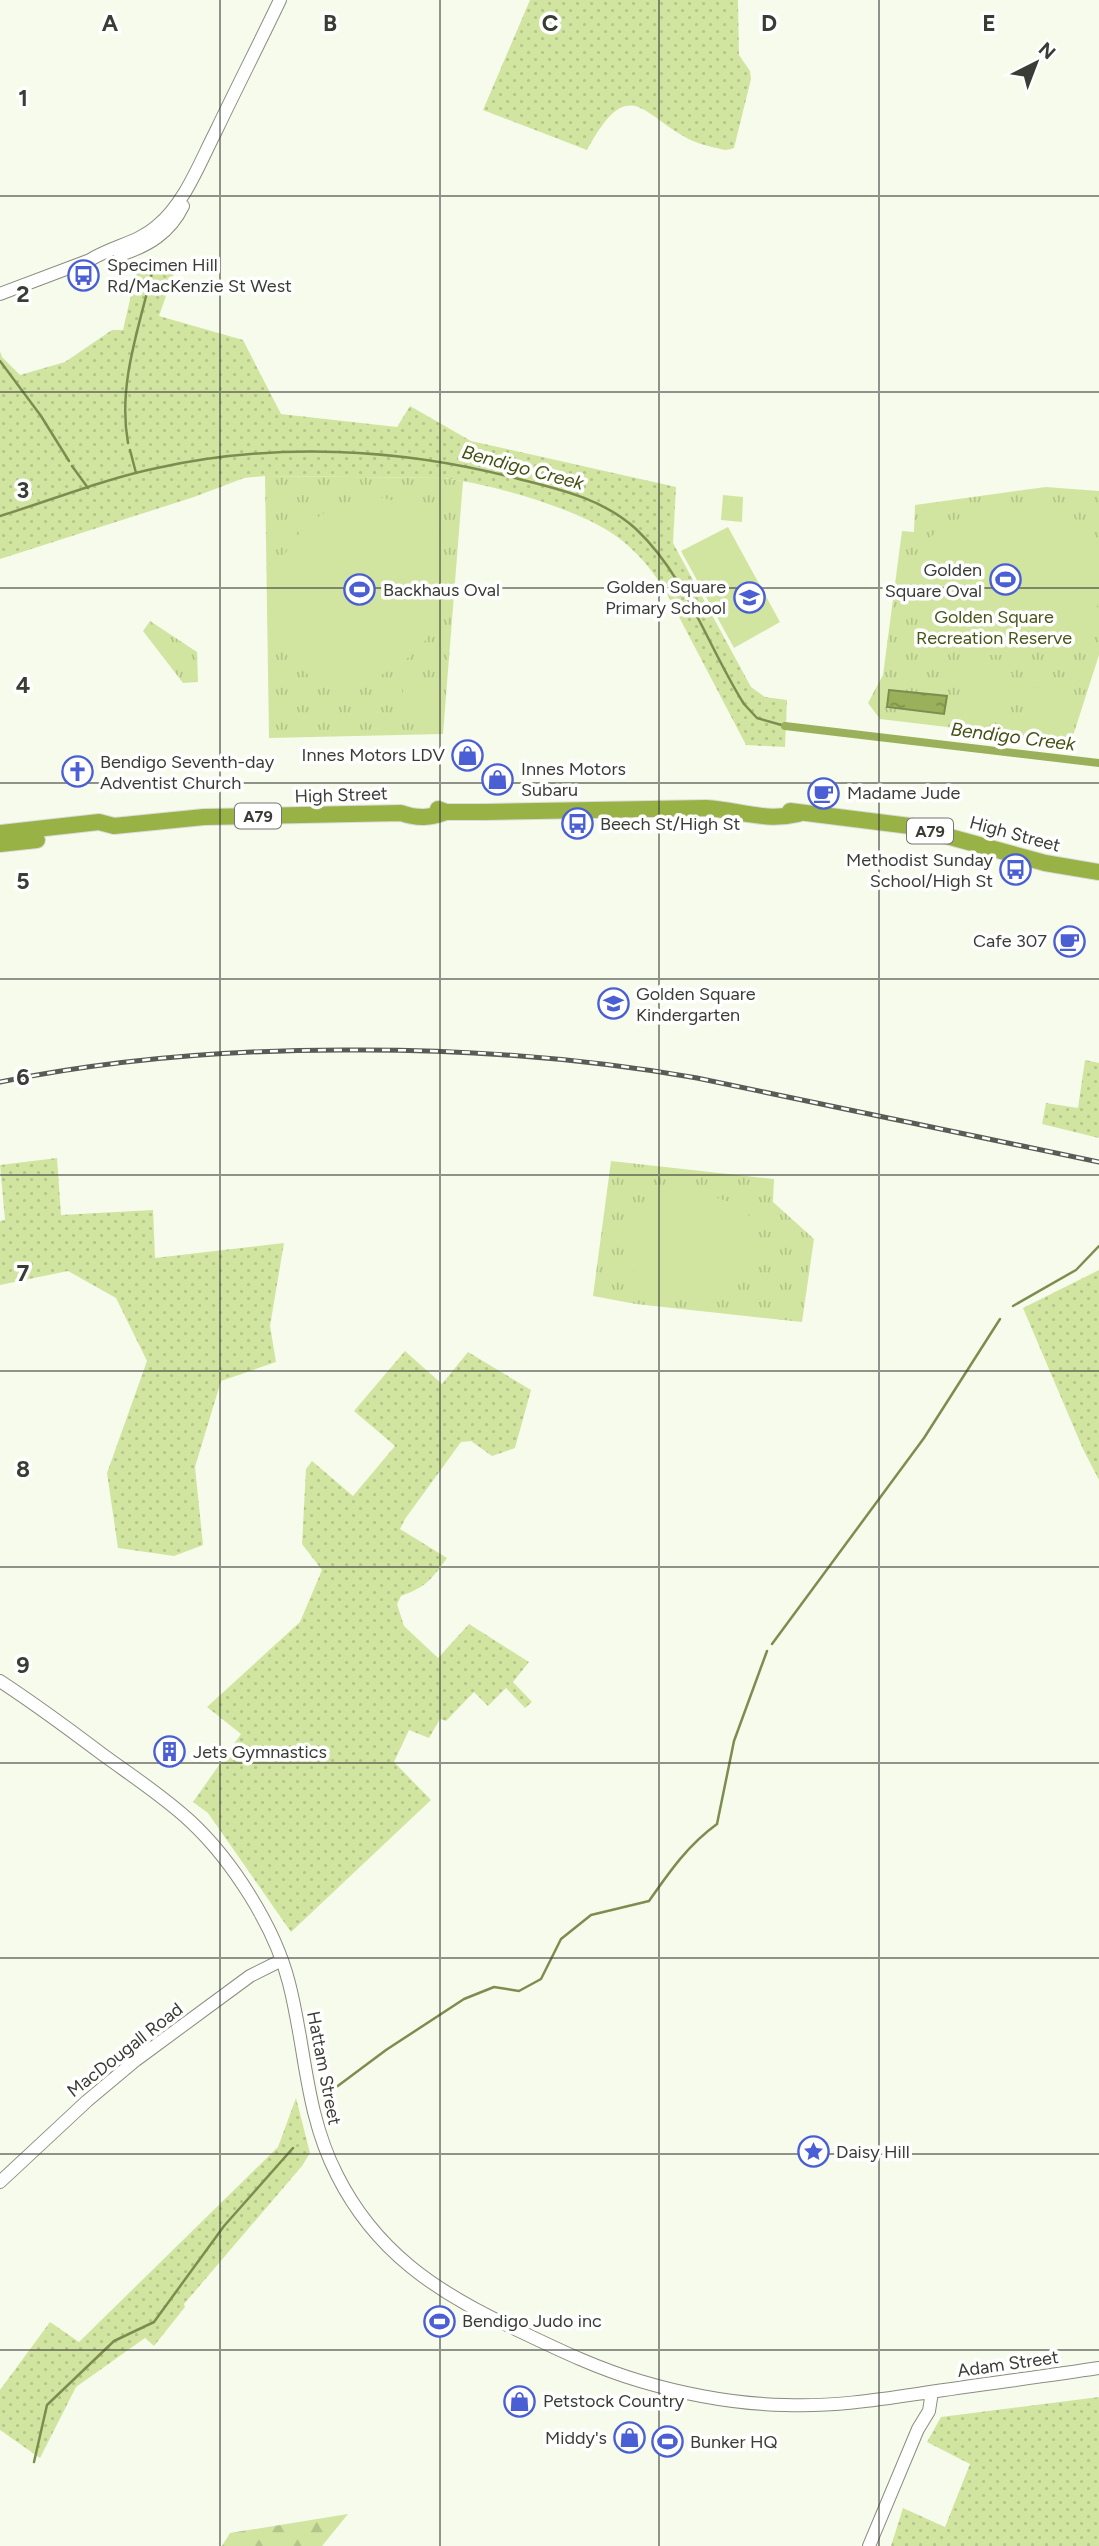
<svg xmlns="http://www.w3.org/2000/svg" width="1099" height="2546" viewBox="0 0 1099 2546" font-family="Figtree,sans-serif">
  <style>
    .grass { fill: url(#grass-dots) }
    .forest { fill: url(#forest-firs) }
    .park { fill: url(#park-tufts) }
    .pitch { fill: #d1e5a0 }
    .water { fill: url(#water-ripples); stroke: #7d8d4f; stroke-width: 2 }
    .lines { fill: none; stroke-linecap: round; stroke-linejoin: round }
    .stream { stroke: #7d8d4f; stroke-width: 2.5 }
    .canal { stroke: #9ab05a; stroke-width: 8 }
    .secondary-casing { stroke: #888d7f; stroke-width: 14 }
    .highway-casing { stroke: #dcdcdb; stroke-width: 18 }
    .secondary { stroke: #fff; stroke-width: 12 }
    .highway { stroke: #99b246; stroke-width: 16 }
    .rail-casing { stroke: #595c54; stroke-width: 5 }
    .rail { stroke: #fff; stroke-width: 2.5; stroke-dasharray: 8; stroke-linecap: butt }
    .grid { fill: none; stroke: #3a3c36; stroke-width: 2; stroke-opacity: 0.55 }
    .labels { text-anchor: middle; stroke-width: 7; stroke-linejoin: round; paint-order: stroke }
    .shield { fill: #fff; stroke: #757672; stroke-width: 2 }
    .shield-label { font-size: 16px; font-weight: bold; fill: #3a3c36 }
    .poi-label { font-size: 18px; fill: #3a3c36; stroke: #fff; text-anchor: start }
    .park-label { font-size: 18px; fill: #485617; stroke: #fff }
    .street-label { font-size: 18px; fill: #3a3c36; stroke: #fff }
    .water-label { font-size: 19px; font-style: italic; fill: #435111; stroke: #fff }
    .grid-label { font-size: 23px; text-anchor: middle; font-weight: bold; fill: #3a3c36; stroke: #fff; stroke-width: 7; stroke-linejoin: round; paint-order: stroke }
  </style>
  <defs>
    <pattern id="grass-dots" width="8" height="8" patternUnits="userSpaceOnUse" patternTransform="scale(1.75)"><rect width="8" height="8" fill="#d1e5a0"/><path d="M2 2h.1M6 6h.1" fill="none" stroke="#b4c58a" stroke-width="1.8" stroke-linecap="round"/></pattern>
    <pattern id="forest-firs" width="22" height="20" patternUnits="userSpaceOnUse" patternTransform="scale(1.75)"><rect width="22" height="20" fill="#d1e5a0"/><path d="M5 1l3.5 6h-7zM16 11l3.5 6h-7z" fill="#b4c58a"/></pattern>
    <pattern id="park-tufts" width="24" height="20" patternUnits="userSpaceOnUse" patternTransform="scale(1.75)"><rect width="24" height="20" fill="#d1e5a0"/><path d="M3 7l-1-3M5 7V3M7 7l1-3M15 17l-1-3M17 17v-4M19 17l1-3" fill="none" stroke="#b4c58a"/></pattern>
    <pattern id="water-ripples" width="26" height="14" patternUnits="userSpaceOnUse" patternTransform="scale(1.75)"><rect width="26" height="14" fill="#9ab05a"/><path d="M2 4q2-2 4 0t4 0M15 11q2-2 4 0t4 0" fill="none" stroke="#7f904b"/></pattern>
  </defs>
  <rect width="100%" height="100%" fill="#f7fbec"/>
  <!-- grass -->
  <path class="grass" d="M530,0H738L739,55L750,71L751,79L734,148C726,152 717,148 708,146C646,130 635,61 587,150L483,110Z
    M149,259L175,270L159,316L243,340L281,414L397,427L410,406L471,441L676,487L673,543L751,687L765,697L787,700L785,747L746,745L666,592C653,571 637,551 616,536C577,508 491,484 443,478L265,476L244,478L194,497L0,559V351L2,357L20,375L65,362L112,330H123L138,265L135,263Z
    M1085,1060L1099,1063V1138L1042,1124L1046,1103L1078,1108Z
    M57,1158L61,1215L153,1210L155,1258L284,1243L270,1326L276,1362L221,1381L195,1467L203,1545L174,1556L118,1548L107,1473L147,1361L116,1298L68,1271L0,1285V1221L5,1220L0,1165Z
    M1099,1270V1480L1083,1449L1023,1308Z
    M405,1351L442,1384L468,1352L531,1390L515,1448L492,1456L471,1441L461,1442L405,1519L400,1529L447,1558C431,1580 426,1587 401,1596L397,1604L404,1626L438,1658L469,1624L529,1662L513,1682L532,1702L525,1708L506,1688L488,1706L474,1692L446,1721L440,1719L429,1738L409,1730L394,1762L431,1800L291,1932L208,1813L193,1802L241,1734L207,1707L300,1622L322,1570L302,1544L306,1469L312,1461L353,1496L395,1446L354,1411Z
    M296,2098L310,2153L302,2166L184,2304L185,2307L154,2346L145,2338L76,2387L40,2458L0,2430V2390L50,2322L79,2342L278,2147Z
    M1099,2397V2546H891L903,2508L945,2527L970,2464L927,2442L941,2417Z"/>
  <!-- forest -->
  <path class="forest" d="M348,2514L322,2546H222L230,2533Z"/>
  <!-- park -->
  <path class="park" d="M265,476L443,478L463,481L443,734L269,738Z
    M1046,487L1099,491V655L1071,742L880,719L868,703L883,675L902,531L914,532L915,505Z
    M150,621L197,652L198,682L183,683L143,631Z
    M611,1161L774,1179L773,1202L814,1239L802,1322L636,1304L593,1296Z"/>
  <!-- pitch -->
  <path class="pitch" d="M723,495L743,497L742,522L721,520Z
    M378,497C433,505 463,561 442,613C421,664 349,708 299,668C283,654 273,634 272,612C268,551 317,499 378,497Z
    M1036,507C1057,509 1090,520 1098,543C1099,553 1099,569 1099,580C1099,595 1099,609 1090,621C1064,651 1013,658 976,654C935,650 910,626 911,585C911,569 916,553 927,541C953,512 999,505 1036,507Z
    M728,527L780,622L734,648L681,551Z
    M969,668L1012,673L1007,718L964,714Z
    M439,685V703H403V686Z
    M1030,687L1075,692L1070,737L1025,732Z
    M438,705L439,723H403L402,706Z
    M677,1193C697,1193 721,1196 739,1207C776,1232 758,1282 720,1294C706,1298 686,1300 672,1296C631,1287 605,1238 643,1209C654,1200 664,1195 677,1193Z"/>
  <!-- water -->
  <path class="water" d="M889,690L947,696L944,714L887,707Z"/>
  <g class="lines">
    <!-- stream -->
    <path class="stream" d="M0,361L41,416L69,461
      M128,443C117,382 141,323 154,264
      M130,450L136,473
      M72,466L88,488
      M0,516C52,500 104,479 157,468C274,442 400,448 515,478C558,489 602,498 636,529C686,576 708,647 744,704L757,718L785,726
      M1013,1306L1076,1270L1099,1246
      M772,1644L924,1438L1000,1319
      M323,2097L386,2050L464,1999L494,1987L519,1991L541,1979L561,1939L591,1915L649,1901C670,1871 688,1845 717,1824L734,1741L767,1651
      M34,2462L47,2405L114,2341L154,2322L224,2226L293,2148"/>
    <!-- canal -->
    <path class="canal" d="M785,726L1099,763"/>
    <defs>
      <path id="secondary" d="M120,255C148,246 170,233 183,206
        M0,294L90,260C112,246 138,243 157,226C185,203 200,162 216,131C237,87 259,44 280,0
        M0,1681C35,1704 69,1729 102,1754C132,1776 163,1796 190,1821C232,1860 275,1927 289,1983C306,2049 305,2113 337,2175C375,2251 436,2292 511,2327C553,2347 595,2368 640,2381C687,2395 736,2404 785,2405C832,2407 877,2400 924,2393C982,2384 1041,2377 1099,2368
        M0,2182L87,2101L136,2060L250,1976L282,1960
        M869,2546L918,2429L929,2411L932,2392"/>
      <path id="highway" d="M438,809L446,812H485L706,808C739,810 765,822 798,814
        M790,811L910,826L1045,863L1099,872
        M0,833L99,822L114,826L204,817L401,813C418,819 430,818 446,812
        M0,844L37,840"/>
    </defs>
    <!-- secondary casing -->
    <use href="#secondary" class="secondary-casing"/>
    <!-- highway casing -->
    <use href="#highway" class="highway-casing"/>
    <!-- secondary -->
    <use href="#secondary" class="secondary"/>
    <!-- highway -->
    <use href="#highway" class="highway"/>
    <defs>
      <path id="rail" d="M0,1082C114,1059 227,1050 343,1050C465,1049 577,1057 697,1078L1099,1162"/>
    </defs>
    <!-- rail casing -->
    <use href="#rail" class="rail-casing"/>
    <!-- rail -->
    <use href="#rail" class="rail"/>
  </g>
  <!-- grid -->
  <path class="grid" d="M220,0V2546M440,0V2546M659,0V2546M879,0V2546M0,196H1099M0,392H1099M0,588H1099M0,783H1099M0,979H1099M0,1175H1099M0,1371H1099M0,1567H1099M0,1763H1099M0,1958H1099M0,2154H1099M0,2350H1099"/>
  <!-- icons -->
  <defs>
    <symbol id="bus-ring" viewBox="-11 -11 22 22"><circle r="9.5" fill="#fff" stroke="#495fd3" stroke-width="1.5"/><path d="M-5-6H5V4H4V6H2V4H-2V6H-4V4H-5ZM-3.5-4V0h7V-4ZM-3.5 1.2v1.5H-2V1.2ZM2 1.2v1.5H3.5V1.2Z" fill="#495fd3"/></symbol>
    <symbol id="stadium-ring" viewBox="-11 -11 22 22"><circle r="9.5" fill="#fff" stroke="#495fd3" stroke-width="1.5"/><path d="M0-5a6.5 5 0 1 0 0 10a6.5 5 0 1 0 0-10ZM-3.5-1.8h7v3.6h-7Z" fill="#495fd3"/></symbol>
    <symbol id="school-ring" viewBox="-11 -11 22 22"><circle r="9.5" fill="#fff" stroke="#495fd3" stroke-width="1.5"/><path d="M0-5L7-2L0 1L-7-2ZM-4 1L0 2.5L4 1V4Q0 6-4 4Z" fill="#495fd3"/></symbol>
    <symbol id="shop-ring" viewBox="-11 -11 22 22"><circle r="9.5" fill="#fff" stroke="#495fd3" stroke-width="1.5"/><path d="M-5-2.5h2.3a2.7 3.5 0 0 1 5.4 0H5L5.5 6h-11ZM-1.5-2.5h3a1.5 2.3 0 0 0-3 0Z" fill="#495fd3"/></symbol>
    <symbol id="church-ring" viewBox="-11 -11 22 22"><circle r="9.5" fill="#fff" stroke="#495fd3" stroke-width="1.5"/><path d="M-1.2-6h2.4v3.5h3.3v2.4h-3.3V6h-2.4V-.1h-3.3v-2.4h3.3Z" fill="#495fd3"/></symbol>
    <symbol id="cafe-ring" viewBox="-11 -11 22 22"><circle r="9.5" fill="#fff" stroke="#495fd3" stroke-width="1.5"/><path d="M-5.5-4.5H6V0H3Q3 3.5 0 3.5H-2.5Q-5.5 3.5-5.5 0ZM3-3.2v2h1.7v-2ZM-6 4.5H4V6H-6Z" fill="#495fd3"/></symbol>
    <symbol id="building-ring" viewBox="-11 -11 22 22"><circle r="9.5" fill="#fff" stroke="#495fd3" stroke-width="1.5"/><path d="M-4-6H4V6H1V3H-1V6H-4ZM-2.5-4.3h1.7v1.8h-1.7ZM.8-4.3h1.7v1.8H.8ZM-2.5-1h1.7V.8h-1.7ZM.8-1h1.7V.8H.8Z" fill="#495fd3"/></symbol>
    <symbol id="sight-ring" viewBox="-11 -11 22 22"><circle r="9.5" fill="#fff" stroke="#495fd3" stroke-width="1.5"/><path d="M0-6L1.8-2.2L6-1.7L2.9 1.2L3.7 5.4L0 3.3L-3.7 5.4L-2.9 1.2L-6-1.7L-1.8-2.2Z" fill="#495fd3"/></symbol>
  </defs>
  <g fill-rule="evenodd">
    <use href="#bus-ring" x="66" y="258" width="35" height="35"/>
    <use href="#stadium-ring" x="988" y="562" width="35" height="35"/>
    <use href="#stadium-ring" x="342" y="572" width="35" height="35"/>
    <use href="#school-ring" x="732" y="580" width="35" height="35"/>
    <use href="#shop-ring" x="450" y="738" width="35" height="35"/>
    <use href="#church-ring" x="60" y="754" width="35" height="35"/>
    <use href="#shop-ring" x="480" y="762" width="35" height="35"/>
    <use href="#cafe-ring" x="806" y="776" width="35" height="35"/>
    <use href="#bus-ring" x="560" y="806" width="35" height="35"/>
    <use href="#bus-ring" x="998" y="852" width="35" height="35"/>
    <use href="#cafe-ring" x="1052" y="924" width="35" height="35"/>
    <use href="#school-ring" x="596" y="986" width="35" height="35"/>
    <use href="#building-ring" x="152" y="1734" width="35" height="35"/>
    <use href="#sight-ring" x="796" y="2134" width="35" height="35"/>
    <use href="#stadium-ring" x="422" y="2304" width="35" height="35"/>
    <use href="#shop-ring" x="502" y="2384" width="35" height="35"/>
    <use href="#shop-ring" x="612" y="2420" width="35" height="35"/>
    <use href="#stadium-ring" x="650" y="2424" width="35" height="35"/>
  </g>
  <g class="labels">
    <!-- shield labels -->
    <g class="shield">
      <rect x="235" y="803.5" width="46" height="25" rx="5"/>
      <rect x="907" y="818.5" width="46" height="25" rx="5"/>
    </g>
    <g class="shield-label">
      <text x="258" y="822">A79</text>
      <text x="930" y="837">A79</text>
    </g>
    <!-- poi labels -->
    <g class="poi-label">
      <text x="107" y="271">Specimen Hill<tspan x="107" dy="21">Rd/MacKenzie St West</tspan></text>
      <text x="982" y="576" text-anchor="end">Golden<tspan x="982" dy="21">Square Oval</tspan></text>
      <text x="726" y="593" text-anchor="end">Golden Square<tspan x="726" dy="21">Primary School</tspan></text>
      <text x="383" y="596">Backhaus Oval</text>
      <text x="445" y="761" text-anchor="end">Innes Motors LDV</text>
      <text x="100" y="768">Bendigo Seventh-day<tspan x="100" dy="21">Adventist Church</tspan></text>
      <text x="521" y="775">Innes Motors<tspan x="521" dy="21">Subaru</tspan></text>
      <text x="847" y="799">Madame Jude</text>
      <text x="600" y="830">Beech St/High St</text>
      <text x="993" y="866" text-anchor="end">Methodist Sunday<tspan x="993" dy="21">School/High St</tspan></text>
      <text x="1047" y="947" text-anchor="end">Cafe 307</text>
      <text x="636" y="1000">Golden Square<tspan x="636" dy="21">Kindergarten</tspan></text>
      <text x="193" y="1758">Jets Gymnastics</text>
      <text x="836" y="2158">Daisy Hill</text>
      <text x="462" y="2327">Bendigo Judo inc</text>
      <text x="543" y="2407">Petstock Country</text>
      <text x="607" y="2444" text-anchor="end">Middy's</text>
      <text x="690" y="2448">Bunker HQ</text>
    </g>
    <!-- park labels -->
    <g class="park-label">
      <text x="994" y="623">Golden Square<tspan x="994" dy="21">Recreation Reserve</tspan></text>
    </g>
    <!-- street labels -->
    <g class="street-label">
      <text transform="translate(341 795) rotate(-2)" y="6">High Street</text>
      <text transform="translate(1015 834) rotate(15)" y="6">High Street</text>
      <text transform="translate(125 2050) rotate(-38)" y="6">MacDougall Road</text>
      <text transform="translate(324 2068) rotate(79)" y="6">Hattam Street</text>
      <text transform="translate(1008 2364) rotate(-8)" y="6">Adam Street</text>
    </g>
    <!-- water labels -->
    <g class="water-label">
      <text transform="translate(523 467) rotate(15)" y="7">Bendigo Creek</text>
      <text transform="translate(1013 736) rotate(7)" y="7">Bendigo Creek</text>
    </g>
  </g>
  <g class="grid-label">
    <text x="110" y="31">A</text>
    <text x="330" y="31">B</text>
    <text x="550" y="31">C</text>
    <text x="769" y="31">D</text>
    <text x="989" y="31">E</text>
    <text x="23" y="106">1</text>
    <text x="23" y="302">2</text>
    <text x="23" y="498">3</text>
    <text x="23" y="693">4</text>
    <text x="23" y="889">5</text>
    <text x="23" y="1085">6</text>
    <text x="23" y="1281">7</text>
    <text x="23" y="1477">8</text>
    <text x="23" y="1673">9</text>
  </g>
  <!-- north arrow -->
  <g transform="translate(1036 63) rotate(42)" stroke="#ffffff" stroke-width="5" paint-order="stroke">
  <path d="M0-5L12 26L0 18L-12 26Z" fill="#3a3c36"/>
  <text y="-10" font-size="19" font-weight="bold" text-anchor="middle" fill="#3a3c36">N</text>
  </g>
</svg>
